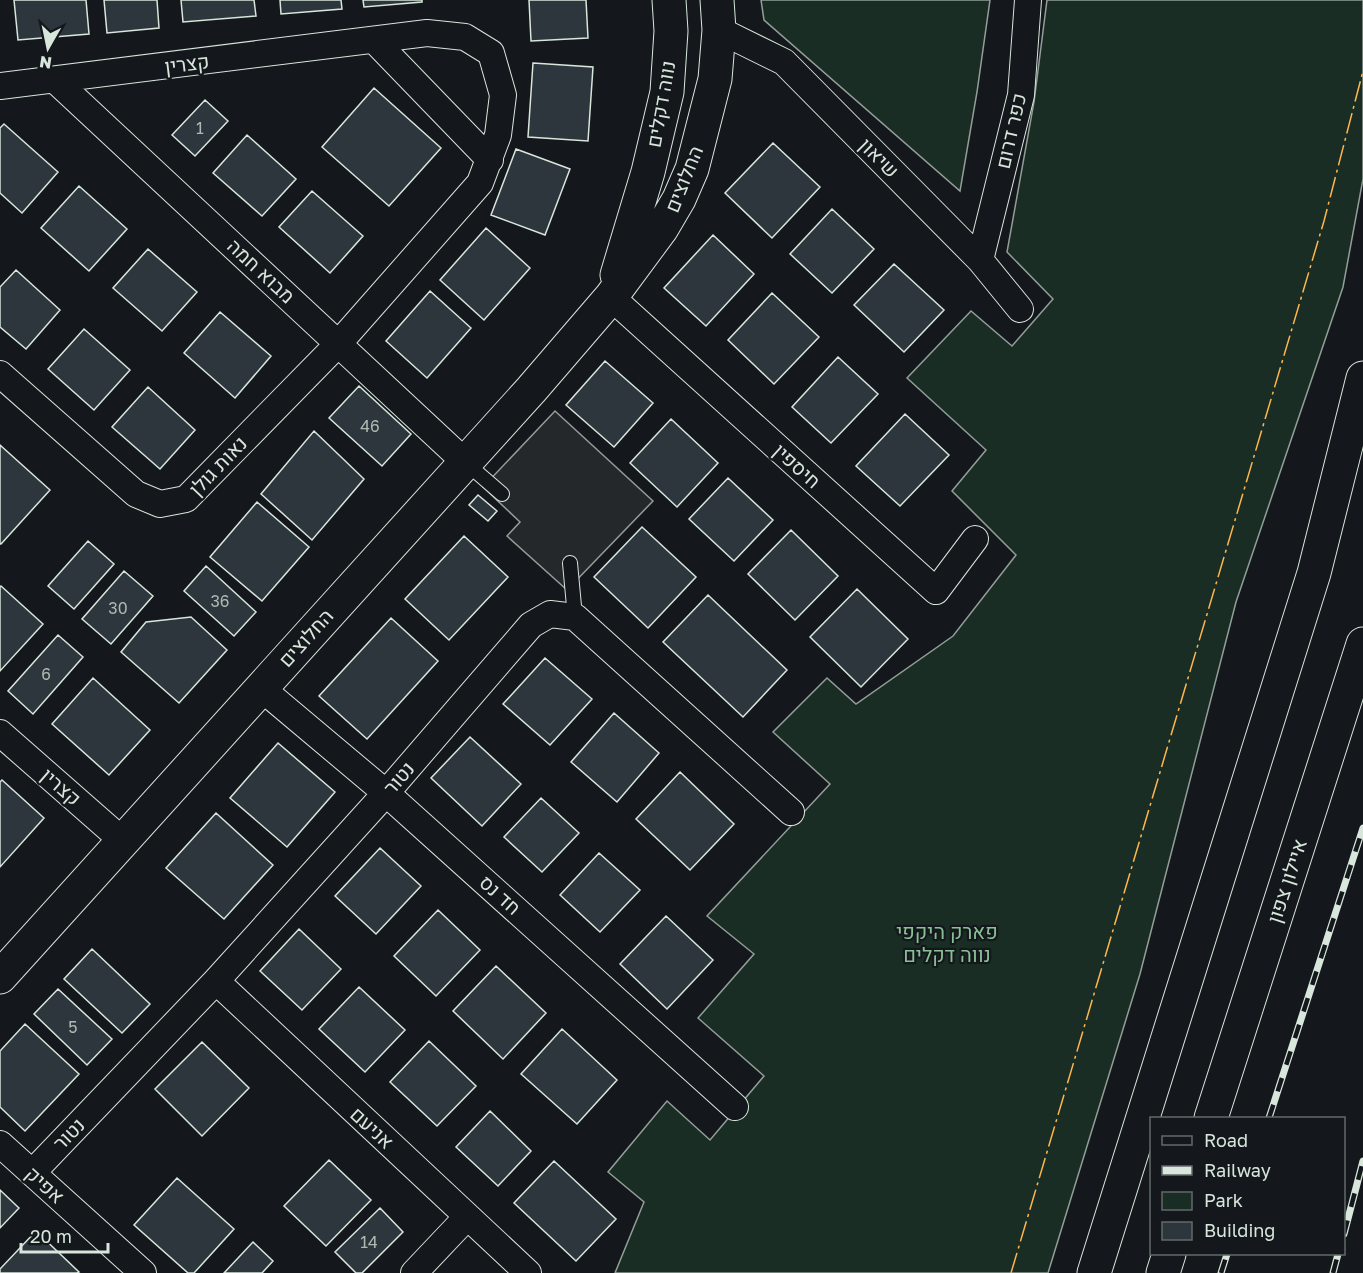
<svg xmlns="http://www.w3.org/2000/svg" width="1363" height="1273" viewBox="0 0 1363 1273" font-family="'Golos Text',Heebo,sans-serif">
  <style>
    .green { fill: #1a2d24; stroke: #939e99; stroke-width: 1.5 }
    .parking { fill: #24282b; stroke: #939e99; stroke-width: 1.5 }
    .building { fill: #2c363c; stroke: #d8e6dc; stroke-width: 1.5 }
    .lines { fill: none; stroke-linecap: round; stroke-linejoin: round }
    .lane-casing { stroke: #d8e6dc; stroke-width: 16 }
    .street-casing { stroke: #d8e6dc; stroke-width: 28 }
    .secondary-casing { stroke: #d8e6dc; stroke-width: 35 }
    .highway-casing { stroke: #d8e6dc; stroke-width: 35 }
    .lane { stroke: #14181c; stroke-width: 14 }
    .street { stroke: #14181c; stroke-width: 26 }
    .secondary { stroke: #14181c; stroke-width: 33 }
    .highway { stroke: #14181c; stroke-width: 33 }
    .rail-casing { stroke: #d8e6dc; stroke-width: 7 }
    .rail { stroke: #14181c; stroke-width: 4.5; stroke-dasharray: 14; stroke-linecap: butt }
    .power { stroke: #ffb74d; stroke-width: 1.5; stroke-dasharray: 21 4.5 3 4.5; stroke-linecap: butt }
    .labels { text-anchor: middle; stroke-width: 4.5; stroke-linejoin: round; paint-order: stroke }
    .number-label { font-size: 16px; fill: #adbab4 }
    .street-label { font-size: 20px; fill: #d8e6dc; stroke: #14181c }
    .park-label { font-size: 20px; fill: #8ac095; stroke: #14181c }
  </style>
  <rect width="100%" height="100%" fill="#14181c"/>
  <!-- green -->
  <path class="green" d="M761,0H990L977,92L960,191L764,20Z
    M1047,0H1363V179L1343,287L1236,602L1140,974L1048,1273H615L644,1202L608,1172L667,1101L710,1140L764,1076L698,1018L754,954L707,916L830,784L773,732L827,678L856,704L953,636L1016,555L952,491L986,450L907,378L971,311L1012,346L1053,299L1007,252L1034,102Z"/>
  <!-- parking -->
  <path class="parking" d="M555,411L653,501L567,590L507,536L520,522L483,487Z"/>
  <!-- building -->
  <path class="building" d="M14,0H86L89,34L18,40Z
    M104,0H157L159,28L107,33Z
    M181,0H254L256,16L183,22Z
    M280,0H341L342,9L281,14Z
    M363,0H422V2L364,7Z
    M529,0H586L588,38L531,41Z
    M533,63L593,67L588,141L528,137Z
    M374,88L441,148L389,206L322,147Z
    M205,100L228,121L195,156L172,135Z
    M4,124L58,172L22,213L0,193V128Z
    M247,135L296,179L262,216L213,173Z
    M773,143L820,187L772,238L725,193Z
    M516,149L570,169L545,235L491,215Z
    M79,186L127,229L89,271L41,228Z
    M312,191L363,236L330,273L279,227Z
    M832,209L874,249L832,293L790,254Z
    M486,228L530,268L484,320L440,280Z
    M713,235L754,274L706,326L664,288Z
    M148,249L197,292L162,331L113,288Z
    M894,264L944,310L904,352L854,305Z
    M16,270L60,310L26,349L0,327V287Z
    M430,291L471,328L427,378L386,341Z
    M772,293L819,337L774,384L728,340Z
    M220,312L271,356L235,398L184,353Z
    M84,329L130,370L94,410L48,369Z
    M838,357L878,394L831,443L792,407Z
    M605,361L653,403L614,447L566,405Z
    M359,386L411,434L382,466L329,418Z
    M148,387L195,430L160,469L112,427Z
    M905,414L949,455L900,506L856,466Z
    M671,419L718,463L677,507L630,463Z
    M314,431L364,479L312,540L261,494Z
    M0,445L50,490L1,544H0Z
    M728,478L773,520L734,561L689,519Z
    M478,495L497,511L488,521L469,505Z
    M257,502L309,547L262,601L210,557Z
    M642,527L696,577L648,628L594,577Z
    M791,530L838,576L795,620L748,574Z
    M464,536L508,577L449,640L405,599Z
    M88,541L114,564L74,609L48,586Z
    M206,566L256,612L234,636L184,591Z
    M124,571L153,596L111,644L82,619Z
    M1,586L43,624L0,671V587Z
    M857,589L908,639L861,687L810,637Z
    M708,595L787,670L743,717L663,642Z
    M191,617L227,650L179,703L121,652L146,622Z
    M391,618L438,661L367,739L319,696Z
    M58,635L83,657L33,714L8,691Z
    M545,658L592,699L550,745L503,704Z
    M93,678L150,730L109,775L52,724Z
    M614,713L659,753L617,802L571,762Z
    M470,737L521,784L482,826L431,778Z
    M278,743L335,792L287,847L230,798Z
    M680,772L734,824L690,870L636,819Z
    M2,780L44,818L0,867V782Z
    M541,798L579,833L542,872L504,837Z
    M216,813L273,865L224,919L166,868Z
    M380,848L421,886L376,934L335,896Z
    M599,853L640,890L600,932L560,895Z
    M438,910L480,950L436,996L394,956Z
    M666,916L713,960L667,1009L620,964Z
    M299,929L341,969L302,1010L260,971Z
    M92,949L150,1004L122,1033L64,979Z
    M496,966L546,1013L503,1059L453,1011Z
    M359,987L405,1030L365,1072L319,1029Z
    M58,989L112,1039L87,1065L34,1014Z
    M25,1024L79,1074L25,1131L0,1107V1051Z
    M562,1029L617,1080L577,1124L521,1074Z
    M429,1041L476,1086L437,1126L390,1082Z
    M202,1042L249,1088L202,1136L155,1089Z
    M490,1111L531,1151L498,1186L456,1147Z
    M329,1160L371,1200L326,1246L284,1206Z
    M554,1161L616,1219L576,1261L514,1203Z
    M177,1178L234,1229L194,1273H188L134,1225Z
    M0,1190L19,1208L0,1228Z
    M380,1208L403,1232L362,1273H356L335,1252Z
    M36,1231L79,1272L77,1273H0V1269Z
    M253,1242L273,1261L262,1273H224Z"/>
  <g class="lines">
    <defs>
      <path id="lane" d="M465,462L502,494
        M570,563L575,617"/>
      <path id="street" d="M719,30L784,62L980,260L1020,309
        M374,40L490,160
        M55,80L465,462
        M0,86L427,33L465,37L491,53L503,95L498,135L480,183L339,343L186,499L160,504L136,494L0,374
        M980,260L1021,95L1028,0
        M611,297L936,591L975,539
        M261,688L386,793L735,1107
        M0,733L123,841
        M216,981L528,1273
        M0,1144L143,1273
        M32,1173L216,981L386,793L531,625L550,614L575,617L791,812
        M414,1273L467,1217"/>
      <path id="secondary" d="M617,275L648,172L667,92L671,31L669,0
        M0,977L531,390L611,297L662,228L679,199L692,169L715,79L719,30L717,0"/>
      <path id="highway" d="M1211,1118L1363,644
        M1094,1273L1314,573L1363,378
        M1163,1273L1169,1254"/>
    </defs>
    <!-- lane casing -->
    <use href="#lane" class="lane-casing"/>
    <!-- street casing -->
    <use href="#street" class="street-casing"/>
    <!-- secondary casing -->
    <use href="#secondary" class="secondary-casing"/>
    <!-- highway casing -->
    <use href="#highway" class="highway-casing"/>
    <!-- lane -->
    <use href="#lane" class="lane"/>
    <!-- street -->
    <use href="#street" class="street"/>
    <!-- secondary -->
    <use href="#secondary" class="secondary"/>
    <!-- highway -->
    <use href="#highway" class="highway"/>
    <defs>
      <path id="rail" d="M1269,1118L1363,828
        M1344,1234L1363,1161
        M1221,1273L1227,1254
        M1333,1273L1338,1254"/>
    </defs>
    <!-- rail casing -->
    <use href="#rail" class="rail-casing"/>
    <!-- rail -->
    <use href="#rail" class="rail"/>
    <!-- power -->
    <path class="power" d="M1011,1273L1324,221L1363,71"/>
  </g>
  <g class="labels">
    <!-- number labels -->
    <g class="number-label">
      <text x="200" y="134">1</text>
      <text x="370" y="432">46</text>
      <text x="220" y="607">36</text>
      <text x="118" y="614">30</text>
      <text x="46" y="680">6</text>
      <text x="73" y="1033">5</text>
      <text x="369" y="1248">14</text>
    </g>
    <!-- street labels -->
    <g class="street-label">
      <text transform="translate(187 64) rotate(-7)" y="7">קצרין</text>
      <text transform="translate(661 104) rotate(-80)" y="7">נווה דקלים</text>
      <text transform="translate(1011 131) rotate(-77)" y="7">כפר דרום</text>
      <text transform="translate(879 158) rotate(45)" y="7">שיאון</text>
      <text transform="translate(684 179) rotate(-68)" y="7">החלוצים</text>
      <text transform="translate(261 271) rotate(43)" y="7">מבוא חמה</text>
      <text transform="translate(218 466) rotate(-46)" y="7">נאות גולן</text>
      <text transform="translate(797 466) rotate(42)" y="7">חיספין</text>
      <text transform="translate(306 638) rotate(-48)" y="7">החלוצים</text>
      <text transform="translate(399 778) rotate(-49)" y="7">נטור</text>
      <text transform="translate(61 787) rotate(41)" y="7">קצרין</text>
      <text transform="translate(1287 881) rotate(-72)" y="7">איילון צפון</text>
      <text transform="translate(500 895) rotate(42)" y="7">חד נס</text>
      <text transform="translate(372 1128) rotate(43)" y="7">אניעם</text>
      <text transform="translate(69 1134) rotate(-46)" y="7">נטור</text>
      <text transform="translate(45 1185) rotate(42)" y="7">אפיק</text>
    </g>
    <!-- park labels -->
    <g class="park-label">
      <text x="947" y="939">פארק היקפי<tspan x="947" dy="23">נווה דקלים</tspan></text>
    </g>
  </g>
  <!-- legend -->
  <rect x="1150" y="1117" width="195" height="138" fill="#14181c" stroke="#626a69" stroke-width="1.5"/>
  <rect x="1162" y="1136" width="30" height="9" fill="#14181c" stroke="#626a69" stroke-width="1.5"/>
  <text x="1204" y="1147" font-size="18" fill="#d8e6dc">Road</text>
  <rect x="1162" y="1166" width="30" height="9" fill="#d8e6dc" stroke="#626a69" stroke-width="1.5"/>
  <text x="1204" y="1177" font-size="18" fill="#d8e6dc">Railway</text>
  <rect x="1162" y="1192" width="30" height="18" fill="#1a2d24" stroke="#626a69" stroke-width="1.5"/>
  <text x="1204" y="1207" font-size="18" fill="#d8e6dc">Park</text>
  <rect x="1162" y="1222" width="30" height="18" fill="#2c363c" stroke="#626a69" stroke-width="1.5"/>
  <text x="1204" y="1237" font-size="18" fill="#d8e6dc">Building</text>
  <!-- north arrow -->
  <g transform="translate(48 48) rotate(189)" stroke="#14181c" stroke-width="4.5" paint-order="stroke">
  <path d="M0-4.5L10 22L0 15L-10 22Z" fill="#d8e6dc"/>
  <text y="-9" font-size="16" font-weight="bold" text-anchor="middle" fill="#d8e6dc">N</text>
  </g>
  <!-- scale -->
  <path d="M21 1243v9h87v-9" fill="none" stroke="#d8e6dc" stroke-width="3"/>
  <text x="30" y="1243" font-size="18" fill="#d8e6dc" stroke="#14181c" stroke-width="4.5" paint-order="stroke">20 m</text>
</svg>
